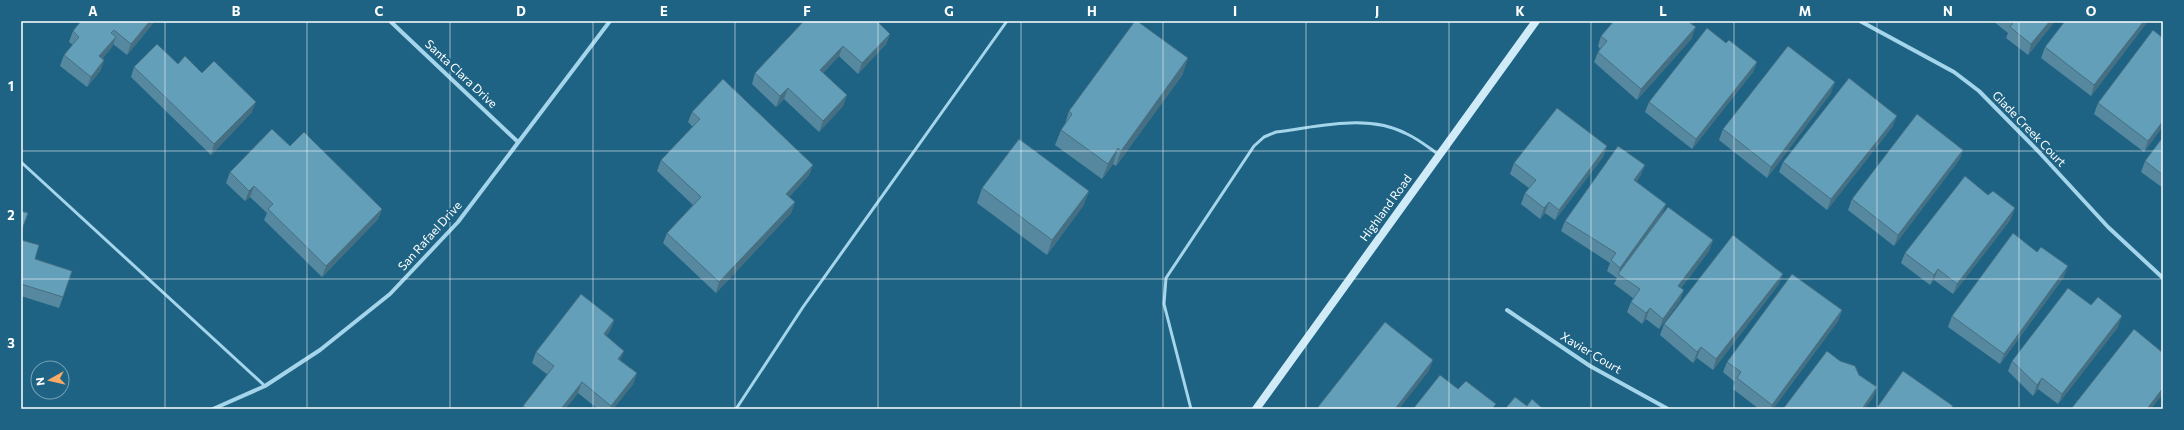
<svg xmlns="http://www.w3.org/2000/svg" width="2184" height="430" viewBox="0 0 2184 430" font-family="Commissioner,sans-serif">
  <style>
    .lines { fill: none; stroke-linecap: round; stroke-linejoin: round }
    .lane { stroke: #a5d5ea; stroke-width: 3 }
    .street { stroke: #a5d5ea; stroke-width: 4 }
    .secondary { stroke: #d0ebf8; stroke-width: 8 }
    .wall { fill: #5689a0 }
    .shaded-wall { fill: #466f82 }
    .building { fill: #649fba; stroke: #466f82 }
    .grid { fill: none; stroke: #fff; stroke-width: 1; stroke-opacity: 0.55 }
    .labels { text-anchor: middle; stroke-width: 4; stroke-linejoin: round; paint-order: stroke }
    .street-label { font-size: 12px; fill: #fff; stroke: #1e6384 }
    .neatline { fill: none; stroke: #fff; stroke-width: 1.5 }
    .grid-label { font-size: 13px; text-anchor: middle; font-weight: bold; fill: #fff }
  </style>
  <rect width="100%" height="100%" fill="#1e6384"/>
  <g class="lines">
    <!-- lane -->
    <path class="lane" d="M21,162L265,386
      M736,409L803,307L1007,21
      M1191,409L1164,304L1166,278L1254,146L1264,137L1276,132C1318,127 1368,113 1407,134C1418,139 1428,147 1438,154"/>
    <!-- street -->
    <path class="street" d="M390,21L518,142
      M1860,21L1954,72L1979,91L2038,151L2108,227L2163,278
      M1507,310L1590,366L1668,409
      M213,409L265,386L320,350L390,294L458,222L610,21"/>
    <!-- secondary -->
    <path class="secondary" d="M1256,409L1536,21"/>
  </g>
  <!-- wall -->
  <path class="wall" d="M81,21H155L127,55L113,44L112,47L102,59L104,60L100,71L87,87L60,66L64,55L73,45L69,42L73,31Z
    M804,21L890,34L886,44L858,74L839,56L823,73L847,95L843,106L819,132L784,99L776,107L752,84L755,73Z
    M1614,21H1694L1692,25V38L1637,100L1594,62L1598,52L1600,49L1598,46L1601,36Z
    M1993,21H2055L2028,55L2006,38L2008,33Z
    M2148,21L2091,96L2041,58L2045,47Z
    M1726,43L1757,62L1753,72L1692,149L1645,112L1649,102Z
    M134,67L202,73L252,112L211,155L131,77Z
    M1183,74L1116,166L1113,164L1102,179L1055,145L1061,130L1065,124L1069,111Z
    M1831,93L1767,178L1719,140L1723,129Z
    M2098,103L2163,126L2144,152L2094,114Z
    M692,112L813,165L809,175L789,197L795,202L791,213L716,293L663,243L667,233L693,205L657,171L661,160L693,127L688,122Z
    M1893,126L1827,210L1779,172L1783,162Z
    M2163,137V188L2141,172L2145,161Z
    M290,146L382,209L378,219L322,277L264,220L267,213L250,197L245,201L226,183L230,172Z
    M1607,146L1603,157L1555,220L1545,213L1540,219L1521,204L1525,193L1529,188L1510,174L1514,163Z
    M1963,150L1959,160L1894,246L1848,210L1852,199Z
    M1641,175L1636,182L1666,204L1662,214L1713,240L1709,251L1681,288L1680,301L1659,329L1646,319L1642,324L1627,312L1631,302L1633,298L1614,284L1617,278L1607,271L1610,263L1561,231L1565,221Z
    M982,188L1089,191L1083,206L1047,255L977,203Z
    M2011,219L1953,294L1934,280L1930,285L1901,263L1905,253Z
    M21,240L63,297L59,308L21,296Z
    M2064,277L2000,364L1948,327L1952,316Z
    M1779,284L1713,370L1697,358L1693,363L1660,335L1664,324Z
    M1842,310L1838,321L1773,409H1759L1733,389L1735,382L1723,372L1727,362Z
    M614,320L610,331L606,336L621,361L637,373L633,384L613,409H598L578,393L565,409H522L523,406L548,375L532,363L536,352Z
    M2118,327L2058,404L2038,389L2033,396L2008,371L2012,361Z"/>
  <!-- shaded-wall -->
  <path class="shaded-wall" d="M150,21H155L127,55L131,44Z
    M1691,21H1694L1691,27L1690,23Z
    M2050,21H2055L2028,55L2031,44Z
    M2144,21H2148L2091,96L2094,85Z
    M1696,27L1692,38L1637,100L1641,89Z
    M890,34L886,44L858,74L862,63Z
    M116,37L112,47L96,67L99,56Z
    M843,46L839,56L816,81L820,70Z
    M1188,58L1183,74L1116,166L1121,151Z
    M104,60L100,71L87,87L91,77Z
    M1757,62L1753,72L1692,149L1696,139Z
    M1835,82L1831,93L1767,178L1771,167Z
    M788,88L784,99L776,107L780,96Z
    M847,95L843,106L819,132L823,121Z
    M256,102L252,112L211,155L214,144Z
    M1897,116L1893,126L1827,210L1831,199Z
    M2163,121V126L2144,152L2148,141Z
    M1607,146L1603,157L1555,220L1559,210Z
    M1118,148L1113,164L1102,179L1108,164Z
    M1963,150L1959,160L1894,246L1898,235Z
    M813,165L809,175L782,204L786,194Z
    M1645,165L1641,175L1630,191L1634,180Z
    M254,186L250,197L245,201L249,191Z
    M1089,191L1083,206L1047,255L1052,240Z
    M795,202L791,213L716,293L719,282Z
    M1549,202L1545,213L1540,219L1544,208Z
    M1666,204L1662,214L1618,274L1620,268Z
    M2015,208L2011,219L1953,294L1957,284Z
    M382,209L378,219L322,277L326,266Z
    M1713,240L1709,251L1674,297L1678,286Z
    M2068,266L2064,277L2000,364L2004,354Z
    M1938,269L1934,280L1930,285L1934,275Z
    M1783,274L1779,284L1713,370L1716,359Z
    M1684,290L1680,301L1659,329L1663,319Z
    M1650,308L1646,319L1642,324L1646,313Z
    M1842,310L1838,321L1773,409H1771L1772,405Z
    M2122,316L2118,327L2058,404L2062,394Z
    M614,320L610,331L600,345L604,334Z
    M1701,347L1697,358L1693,363L1697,352Z
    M624,351L620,361L618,359Z
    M1433,360L1429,371L1399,409H1395Z
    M637,373L633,384L613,409H610L611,406Z
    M2042,378L2038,389L2033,396L2037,385Z
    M582,382L578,393L565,409H561Z
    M1877,387L1873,398L1865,409H1862Z
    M2163,388V394L2151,409H2147Z"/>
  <!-- building -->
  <path class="building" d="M81,21H150L131,44L114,30L111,33L116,37L99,56L104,60L91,77L64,55L79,37L73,31Z
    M804,21H877L890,34L862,63L843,46L820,70L847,95L823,121L788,88L780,96L755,73Z
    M1135,21H1137L1188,58L1121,151L1118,148L1108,164L1061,130L1072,114L1069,111Z
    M1614,21H1691L1690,23L1696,27L1641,89L1598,52L1607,41L1601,36Z
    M2011,21H2050L2031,44L2010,27L2013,23Z
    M2065,21H2144L2094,85L2045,47Z
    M1707,28L1726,43L1729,40L1757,62L1696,139L1649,102Z
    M2153,30L2163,38V121L2148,141L2098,103Z
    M157,44L178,64L185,56L202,73L214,61L256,102L214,144L134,67Z
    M1788,46L1835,82L1771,167L1723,129Z
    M1849,78L1897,116L1831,199L1783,162Z
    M723,79L813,165L786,194L795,202L719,282L667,233L701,197L661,160L700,119L692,112Z
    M1557,108L1607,146L1559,210L1549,202L1544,208L1525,193L1536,180L1514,163Z
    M1917,114L1963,150L1898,235L1852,199Z
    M272,129L290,146L304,132L382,209L326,266L268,209L273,204L254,186L249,191L230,172Z
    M2163,137V175L2145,161Z
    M1019,139L1089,191L1052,240L982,188Z
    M1618,146L1645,165L1634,180L1666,204L1620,268L1611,260L1616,253L1565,221Z
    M1965,176L1988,195L1993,191L2015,208L1957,284L1938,269L1934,275L1905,253Z
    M1668,207L1713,240L1678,286L1684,290L1663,319L1650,308L1646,313L1631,302L1640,289L1618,274Z
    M21,211L28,213L21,232Z
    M2013,233L2037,252L2041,247L2068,266L2004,354L1952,316Z
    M1733,235L1783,274L1716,359L1701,347L1697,352L1664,324Z
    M21,240L39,245L35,259L72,271L63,297L21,284Z
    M1792,274L1842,310L1772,405L1737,378L1741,372L1727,362Z
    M2068,288L2091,305L2098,297L2122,316L2062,394L2042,378L2037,385L2012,361Z
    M581,294L614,320L604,334L624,351L618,359L637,373L611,406L582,382L561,409H528L523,406L554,366L536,352Z
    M1385,322L1433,360L1395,409H1320L1318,407Z
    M2134,329L2163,353V388L2147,409H2071Z
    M1827,351L1840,361L1855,366L1859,375L1877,387L1862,409H1783Z
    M1903,371L1953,406L1951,409H1876Z
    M1440,375L1458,389L1466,381L1496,404L1492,409H1413Z
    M1515,397L1527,406L1532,399L1543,409H1505Z"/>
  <!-- grid -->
  <path class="grid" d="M165,21V409M307,21V409M450,21V409M593,21V409M735,21V409M878,21V409M1021,21V409M1163,21V409M1306,21V409M1449,21V409M1591,21V409M1734,21V409M1877,21V409M2019,21V409M21,151H2163M21,279H2163"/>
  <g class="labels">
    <!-- street labels -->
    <g class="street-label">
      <text transform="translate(461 74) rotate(43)" y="4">Santa Clara Drive</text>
      <text transform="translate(2029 129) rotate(46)" y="4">Glade Creek Court</text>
      <text transform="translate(1386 208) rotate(-54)" y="4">Highland Road</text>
      <text transform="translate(430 236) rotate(-48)" y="4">San Rafael Drive</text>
      <text transform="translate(1591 353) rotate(31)" y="4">Xavier Court</text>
    </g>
  </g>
  <!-- border -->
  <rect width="2184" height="430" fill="none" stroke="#1e6384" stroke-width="44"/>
  <!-- north arrow -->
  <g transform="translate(50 380) rotate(262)"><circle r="19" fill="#1e6384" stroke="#78a1b5"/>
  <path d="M0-3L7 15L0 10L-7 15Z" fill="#f9aa64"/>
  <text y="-6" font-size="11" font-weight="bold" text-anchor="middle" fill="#ffffff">N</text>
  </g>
  <rect x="22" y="22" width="2140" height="386" class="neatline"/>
  <g class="grid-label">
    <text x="93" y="16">A</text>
    <text x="236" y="16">B</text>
    <text x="379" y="16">C</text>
    <text x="521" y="16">D</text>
    <text x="664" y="16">E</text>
    <text x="807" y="16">F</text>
    <text x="949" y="16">G</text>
    <text x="1092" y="16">H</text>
    <text x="1235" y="16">I</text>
    <text x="1377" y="16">J</text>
    <text x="1520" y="16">K</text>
    <text x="1663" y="16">L</text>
    <text x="1805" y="16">M</text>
    <text x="1948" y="16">N</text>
    <text x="2091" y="16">O</text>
    <text x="11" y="91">1</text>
    <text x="11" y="220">2</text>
    <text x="11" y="348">3</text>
  </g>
</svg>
